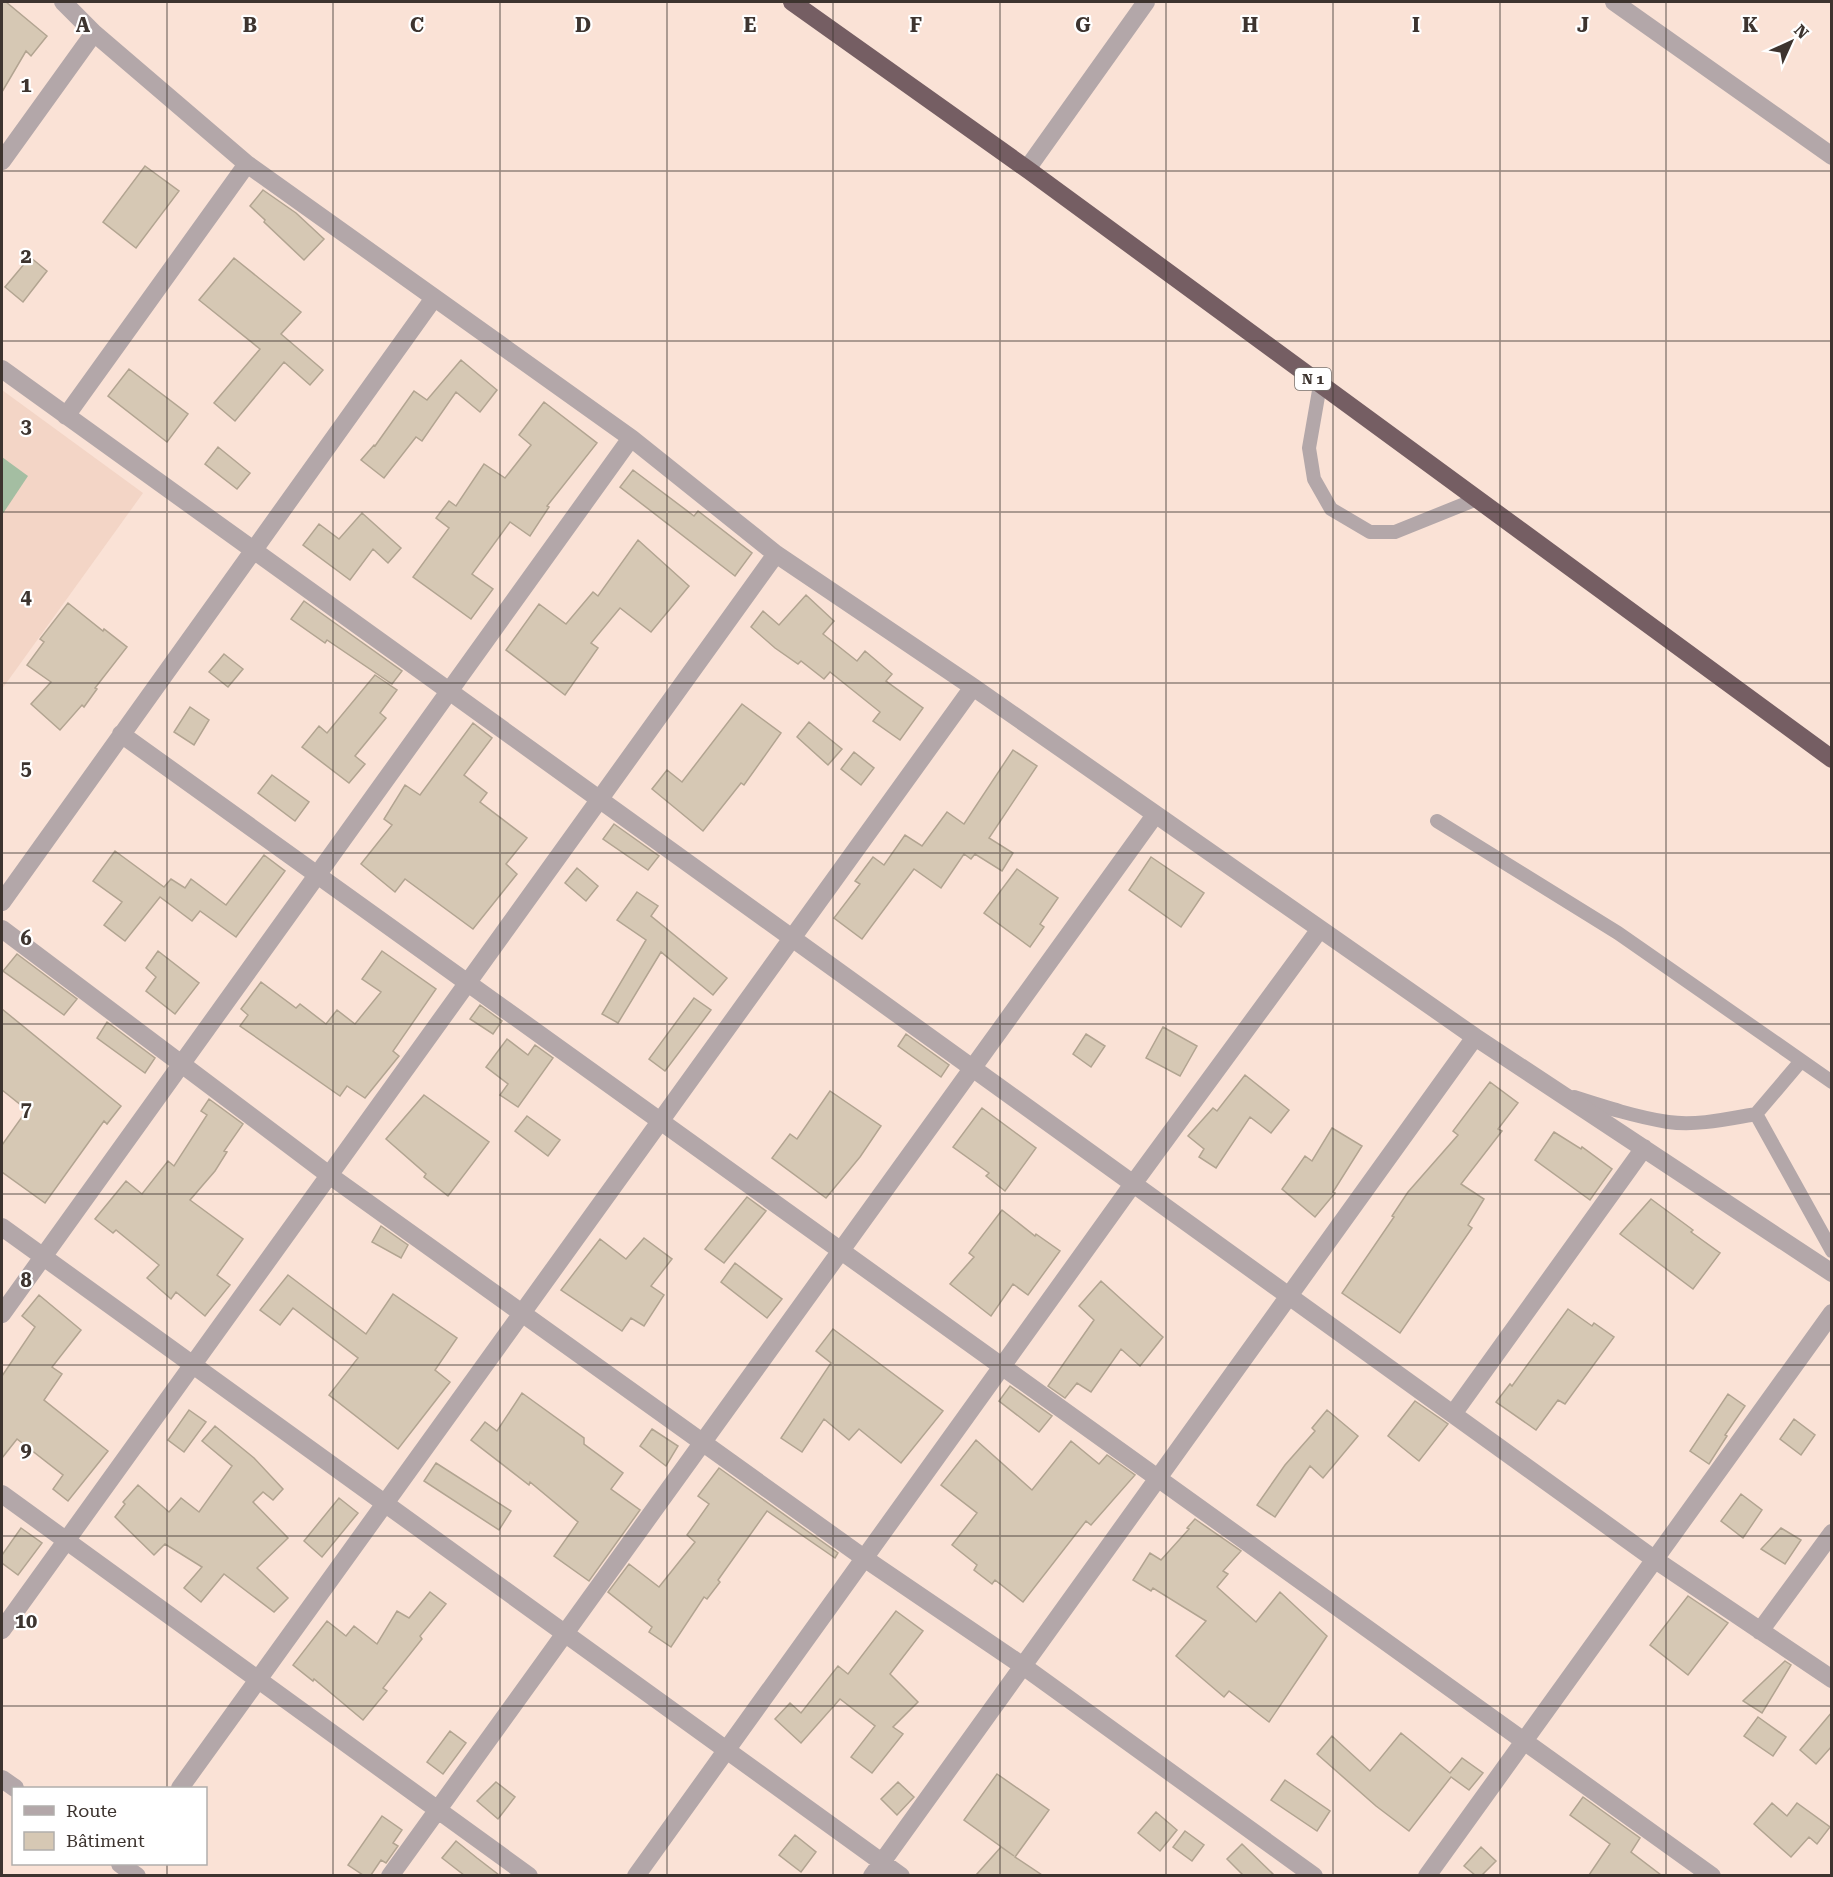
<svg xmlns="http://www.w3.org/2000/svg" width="1833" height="1877" viewBox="0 0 1833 1877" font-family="'Roboto Serif',serif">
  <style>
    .built { fill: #f3d5c6 }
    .green { fill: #a4bea2 }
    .building { fill: #d6c8b4; stroke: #b2a491; stroke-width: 1.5 }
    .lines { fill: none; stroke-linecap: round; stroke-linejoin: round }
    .lane { stroke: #b3a7a9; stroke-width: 14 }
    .street { stroke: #b3a7a9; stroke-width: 18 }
    .highway { stroke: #755e63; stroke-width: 18 }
    .grid { fill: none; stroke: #3d342f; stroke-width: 1.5; stroke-opacity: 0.55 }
    .labels { text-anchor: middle; stroke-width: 4.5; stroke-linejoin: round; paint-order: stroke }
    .shield { fill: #fff; stroke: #77716d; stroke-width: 1.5 }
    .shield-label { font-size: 14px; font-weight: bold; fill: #3d342f }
    .grid-label { font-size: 20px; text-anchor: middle; font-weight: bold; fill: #3d342f; stroke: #fff; stroke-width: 4.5; stroke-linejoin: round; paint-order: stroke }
  </style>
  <rect width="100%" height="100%" fill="#fae2d6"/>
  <!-- built -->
  <path class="built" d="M2,390L143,493L2,689Z"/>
  <!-- green -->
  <path class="green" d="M2,457L28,476L2,515Z"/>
  <!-- building -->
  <path class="building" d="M2,2H6L47,36L31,56L26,51L2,92Z
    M145,166L179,191L136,248L103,222Z
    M263,190L296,213L324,239L304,260L264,222L265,220L250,206Z
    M30,257L47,271L23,302L5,287Z
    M234,258L301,312L281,334L323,370L310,385L284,362L235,421L214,403L260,349L199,300Z
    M461,360L497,390L480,412L456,392L422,441L416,437L384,478L361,460L374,445L375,446L414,391L427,400Z
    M129,369L188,414L167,442L108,396Z
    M544,402L597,443L547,506L549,507L530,536L510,522L472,574L493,589L471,619L413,577L449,528L436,518L449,501L456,506L484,464L505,478L531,445L519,435Z
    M218,447L250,473L237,489L205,464Z
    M633,470L694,516L698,511L752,553L735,576L620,487Z
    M362,513L401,548L388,563L373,549L350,580L303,545L319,524L339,539Z
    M638,540L689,586L651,632L620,608L591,643L598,648L565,695L506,650L539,604L566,624L593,592L598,596Z
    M806,595L834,621L823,634L857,661L865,651L892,674L886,681L923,708L900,740L873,721L880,712L830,672L824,679L801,661L798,664L775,648L751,627L763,611L779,625Z
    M304,601L402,671L392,684L327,640L325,643L291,619Z
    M68,603L103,631L104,629L127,647L95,688L97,689L84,707L82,705L60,730L31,704L51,682L27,665L44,642L40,639Z
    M224,654L243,669L228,687L209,672Z
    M375,675L397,690L380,713L386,718L355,756L365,764L349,783L302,747L319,726L327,733Z
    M742,704L781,733L744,785L741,783L703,831L652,789L667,770L682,782Z
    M190,707L209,720L194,745L174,732Z
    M809,722L842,749L828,765L797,737Z
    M473,723L492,738L464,775L487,793L480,802L527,838L506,864L517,874L473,929L405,879L395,892L361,864L392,825L384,819L405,785L420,795Z
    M1013,750L1037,766L989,838L1013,853L1002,871L975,854L971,859L964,854L941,888L914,869L862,939L834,918L860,884L855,881L873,857L884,865L905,835L922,846L947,812L964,824Z
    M854,752L874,768L861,785L841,769Z
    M272,775L309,802L295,821L258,793Z
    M614,824L659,856L648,870L603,839Z
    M115,851L164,887L171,879L185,888L191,879L226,905L264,855L285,871L236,937L200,911L192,921L160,897L125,941L104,925L122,902L93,881Z
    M1151,857L1204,893L1181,927L1129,890Z
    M577,868L598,886L586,901L565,883Z
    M1017,869L1058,898L1040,924L1044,927L1030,947L984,913Z
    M637,892L658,906L651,916L727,978L713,995L661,952L618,1023L602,1014L646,940L617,920Z
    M158,951L199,983L175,1014L146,991L156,977L146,968Z
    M382,951L436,989L393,1051L399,1056L365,1098L347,1086L340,1096L240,1026L248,1015L241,1009L261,982L296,1008L300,1004L326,1024L337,1010L355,1024L381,992L362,979Z
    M17,954L77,999L64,1015L3,971Z
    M694,998L711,1010L665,1071L649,1059Z
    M480,1005L502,1021L493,1034L470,1019Z
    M2,1009L121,1106L107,1124L104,1121L45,1203L2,1172V1145L27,1110L2,1090Z
    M107,1022L155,1058L145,1073L97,1038Z
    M1163,1027L1197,1046L1180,1076L1146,1058Z
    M906,1034L949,1065L941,1077L898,1046Z
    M1086,1034L1105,1046L1091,1067L1073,1054Z
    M507,1039L528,1055L535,1045L553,1058L518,1107L500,1095L508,1084L486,1067Z
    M1245,1075L1289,1110L1271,1133L1250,1117L1216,1168L1199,1157L1204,1149L1188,1136L1213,1108L1217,1111Z
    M1490,1082L1518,1103L1498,1129L1502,1131L1461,1184L1484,1199L1468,1225L1472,1228L1400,1333L1342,1293L1394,1217L1392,1216L1408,1192L1458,1135L1453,1131Z
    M830,1091L881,1126L860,1157L826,1198L772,1158L790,1134L797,1139Z
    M424,1095L489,1142L448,1196L424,1177L426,1174L386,1139Z
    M209,1099L243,1124L224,1151L227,1152L215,1171L190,1200L243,1239L217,1275L230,1285L205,1316L176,1292L171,1299L147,1278L159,1265L116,1230L113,1233L95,1219L126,1181L142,1194L168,1161L174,1166L207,1115L201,1111Z
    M982,1108L1036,1148L1005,1191L986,1176L989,1173L953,1147Z
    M527,1116L560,1140L548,1156L515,1131Z
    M1332,1128L1362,1146L1333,1192L1335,1193L1315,1217L1282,1189L1305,1156L1312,1161Z
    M1554,1132L1581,1149L1582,1147L1612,1169L1590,1200L1535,1160Z
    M747,1197L766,1211L724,1263L705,1249Z
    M1651,1199L1693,1230L1691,1232L1720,1253L1693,1289L1620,1234Z
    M1002,1210L1035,1236L1036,1234L1060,1251L1028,1295L1013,1284L991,1316L950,1284L974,1257L969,1253Z
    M381,1226L408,1245L401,1258L372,1242Z
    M644,1238L672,1259L651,1286L664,1295L644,1326L631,1318L622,1331L561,1290L600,1239L626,1259Z
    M735,1263L782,1299L767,1318L721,1282Z
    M288,1275L366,1334L393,1294L457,1338L435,1370L450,1382L398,1449L329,1395L358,1358L293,1308L280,1325L260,1310Z
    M1101,1281L1163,1337L1140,1366L1121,1349L1091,1392L1077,1383L1065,1398L1048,1386L1094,1320L1079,1306Z
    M39,1295L81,1330L52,1367L62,1374L44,1400L108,1451L68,1501L53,1489L63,1475L17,1439L2,1458V1376L35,1327L22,1316Z
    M1568,1309L1592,1326L1594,1323L1614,1337L1565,1404L1558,1400L1536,1430L1496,1402L1510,1384L1512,1386Z
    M833,1329L943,1411L901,1463L859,1429L849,1440L824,1419L802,1452L781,1438L831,1363L816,1351Z
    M1010,1386L1052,1416L1039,1432L999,1401Z
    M522,1393L584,1438V1444L623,1473L611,1489L640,1510L589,1581L554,1556L578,1522L530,1482L529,1485L471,1440L485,1422L497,1431Z
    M1728,1394L1745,1406L1725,1435L1727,1436L1709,1464L1690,1451Z
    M1415,1401L1448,1424L1419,1461L1388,1436Z
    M189,1410L206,1422L184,1452L168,1440Z
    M1327,1410L1358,1436L1323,1478L1310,1466L1275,1517L1257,1505L1285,1465L1315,1431L1312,1428Z
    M1794,1419L1815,1435L1801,1455L1780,1439Z
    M215,1426L254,1458L283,1489L273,1500L263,1492L253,1502L288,1538L257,1568L288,1598L274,1612L224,1574L201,1602L184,1588L202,1567L165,1544L154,1555L115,1517L125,1504L123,1502L138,1485L169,1512L181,1498L199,1512L232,1466L202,1441Z
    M652,1429L678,1446L666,1466L640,1446Z
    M976,1440L1032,1490L1071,1441L1099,1464L1107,1455L1135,1475L1091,1525L1086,1521L1023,1602L995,1580L992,1584L974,1570L977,1565L952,1545L977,1513L941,1485Z
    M436,1463L511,1511L499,1530L424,1481Z
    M719,1468L838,1553L835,1558L767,1511L718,1580L720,1582L707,1599L704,1597L671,1647L649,1632L652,1627L608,1592L629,1564L659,1587L695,1542L687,1535L709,1504L698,1496Z
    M1741,1494L1762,1510L1743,1538L1721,1521Z
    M339,1498L358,1513L322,1557L304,1541Z
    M1195,1519L1241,1551L1223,1571L1228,1574L1217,1587L1256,1622L1280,1592L1327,1636L1269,1722L1229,1691L1224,1697L1176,1656L1206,1621L1153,1588L1151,1591L1133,1580L1150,1553L1161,1560L1189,1529L1187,1528Z
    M21,1528L42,1543L18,1575L2,1563V1555Z
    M1781,1528L1801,1540L1785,1564L1761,1549Z
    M430,1592L446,1604L420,1636L422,1639L383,1688L387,1691L363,1720L314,1679L313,1681L293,1665L327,1621L346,1636L354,1626L377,1644L397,1611L409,1618Z
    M1688,1596L1728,1623L1688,1675L1650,1645Z
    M896,1611L923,1631L890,1674L918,1702L893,1727L903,1734L872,1773L851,1757L875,1726L840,1699L801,1743L775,1719L790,1703L801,1713L838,1666L848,1674Z
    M1785,1661L1791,1665L1762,1713L1743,1701Z
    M1832,1712V1746L1816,1764L1800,1750Z
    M1758,1717L1786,1737L1773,1756L1744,1736Z
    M450,1731L466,1743L443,1774L427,1762Z
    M1401,1733L1450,1773L1462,1758L1483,1773L1469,1790L1451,1777L1409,1831L1376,1806L1317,1754L1332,1736L1370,1771Z
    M997,1774L1049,1810L1015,1857L1042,1875H976L1001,1847L1014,1856L964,1820Z
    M1285,1780L1330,1811L1317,1831L1271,1800Z
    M496,1782L515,1797L498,1819L477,1801Z
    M898,1782L914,1797L897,1815L881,1799Z
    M1583,1797L1640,1838L1631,1852L1661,1875H1589L1610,1844L1570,1815Z
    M1772,1803L1787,1816L1797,1803L1830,1827L1817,1844L1809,1837L1791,1857L1754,1824Z
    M1156,1812L1177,1830L1160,1851L1138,1833Z
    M382,1816L402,1830L393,1843L398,1846L386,1863L381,1860L371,1875H363L348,1865Z
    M1185,1831L1204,1845L1192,1861L1173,1847Z
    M795,1835L816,1852L801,1872L779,1855Z
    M456,1841L477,1858L499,1875H464L442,1858Z
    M1242,1844L1274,1875H1243L1227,1859Z
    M1481,1847L1496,1861L1482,1875H1475L1464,1866Z"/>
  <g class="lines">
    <!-- lane -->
    <path class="lane" d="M1320,385L1309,448L1314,479L1331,509L1370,532H1395L1477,499
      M1437,821L1618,933L1832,1082
      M1574,1097C1605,1107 1636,1117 1668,1122C1697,1126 1727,1119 1756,1114L1801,1061
      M1756,1114L1832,1251"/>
    <!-- street -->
    <path class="street" d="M63,2L94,33L247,164L631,438L776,554L973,687L1475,1037L1832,1273
      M1614,2L1832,156
      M2,161L94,33
      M1027,169L1146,2
      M2,369L1654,1559L1832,1679
      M66,416L247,164
      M121,734L1712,1876
      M2,902L434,298
      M2,929L329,1175L864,1558L1023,1666L1314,1876
      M2,1227L901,1876
      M2,1314L631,438
      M1453,1414L1644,1148
      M2,1494L529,1876
      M2,1630L776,554
      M1760,1631L1832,1533
      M2,1779L15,1788
      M180,1788L973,687
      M120,1864L137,1876
      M390,1876L1155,815
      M636,1876L1133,1184L1320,929
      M872,1876L1475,1037
      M1427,1876L1832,1313"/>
    <!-- highway -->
    <path class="highway" d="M792,2L1027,169L1832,759"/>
  </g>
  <!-- grid -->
  <path class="grid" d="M167,2V1788M333,2V1876M500,2V1876M667,2V1876M833,2V1876M1000,2V1876M1166,2V1876M1333,2V1876M1500,2V1876M1666,2V1876M2,171H1832M2,341H1832M2,512H1832M2,683H1832M2,853H1832M2,1024H1832M2,1194H1832M2,1365H1832M2,1536H1832M2,1706H1832M167,1864V1876"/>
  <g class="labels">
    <!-- shield labels -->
    <rect class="shield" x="1295" y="368" width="36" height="22" rx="4.5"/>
    <g class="shield-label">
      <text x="1313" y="384">N 1</text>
    </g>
  </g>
  <g class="grid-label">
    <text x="83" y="32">A</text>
    <text x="250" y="32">B</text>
    <text x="417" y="32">C</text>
    <text x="583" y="32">D</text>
    <text x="750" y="32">E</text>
    <text x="916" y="32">F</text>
    <text x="1083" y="32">G</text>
    <text x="1250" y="32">H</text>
    <text x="1416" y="32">I</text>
    <text x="1583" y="32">J</text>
    <text x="1750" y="32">K</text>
    <text x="26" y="92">1</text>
    <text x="26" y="263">2</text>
    <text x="26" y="433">3</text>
    <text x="26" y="604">4</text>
    <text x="26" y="775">5</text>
    <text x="26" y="945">6</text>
    <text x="26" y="1116">7</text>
    <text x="26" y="1287">8</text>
    <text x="26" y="1457">9</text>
    <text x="26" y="1628">10</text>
  </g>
  <!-- border -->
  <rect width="1833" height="1877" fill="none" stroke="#3d342f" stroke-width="6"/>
  <!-- legend -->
  <rect x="12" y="1787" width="195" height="78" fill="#ffffff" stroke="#b1aeac" stroke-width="1.5"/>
  <rect x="24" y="1806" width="30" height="9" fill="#b3a7a9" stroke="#b1aeac" stroke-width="1.5"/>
  <text x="66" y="1817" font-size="18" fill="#3d342f">Route</text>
  <rect x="24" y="1832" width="30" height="18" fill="#d6c8b4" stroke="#b1aeac" stroke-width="1.5"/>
  <text x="66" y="1847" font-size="18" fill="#3d342f">Bâtiment</text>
  <!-- north arrow -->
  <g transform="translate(1791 42) rotate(45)" stroke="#ffffff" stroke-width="4.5" paint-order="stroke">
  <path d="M0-4.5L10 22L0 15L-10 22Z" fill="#3d342f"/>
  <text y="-9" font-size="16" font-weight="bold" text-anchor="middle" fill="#3d342f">N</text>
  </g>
</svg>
